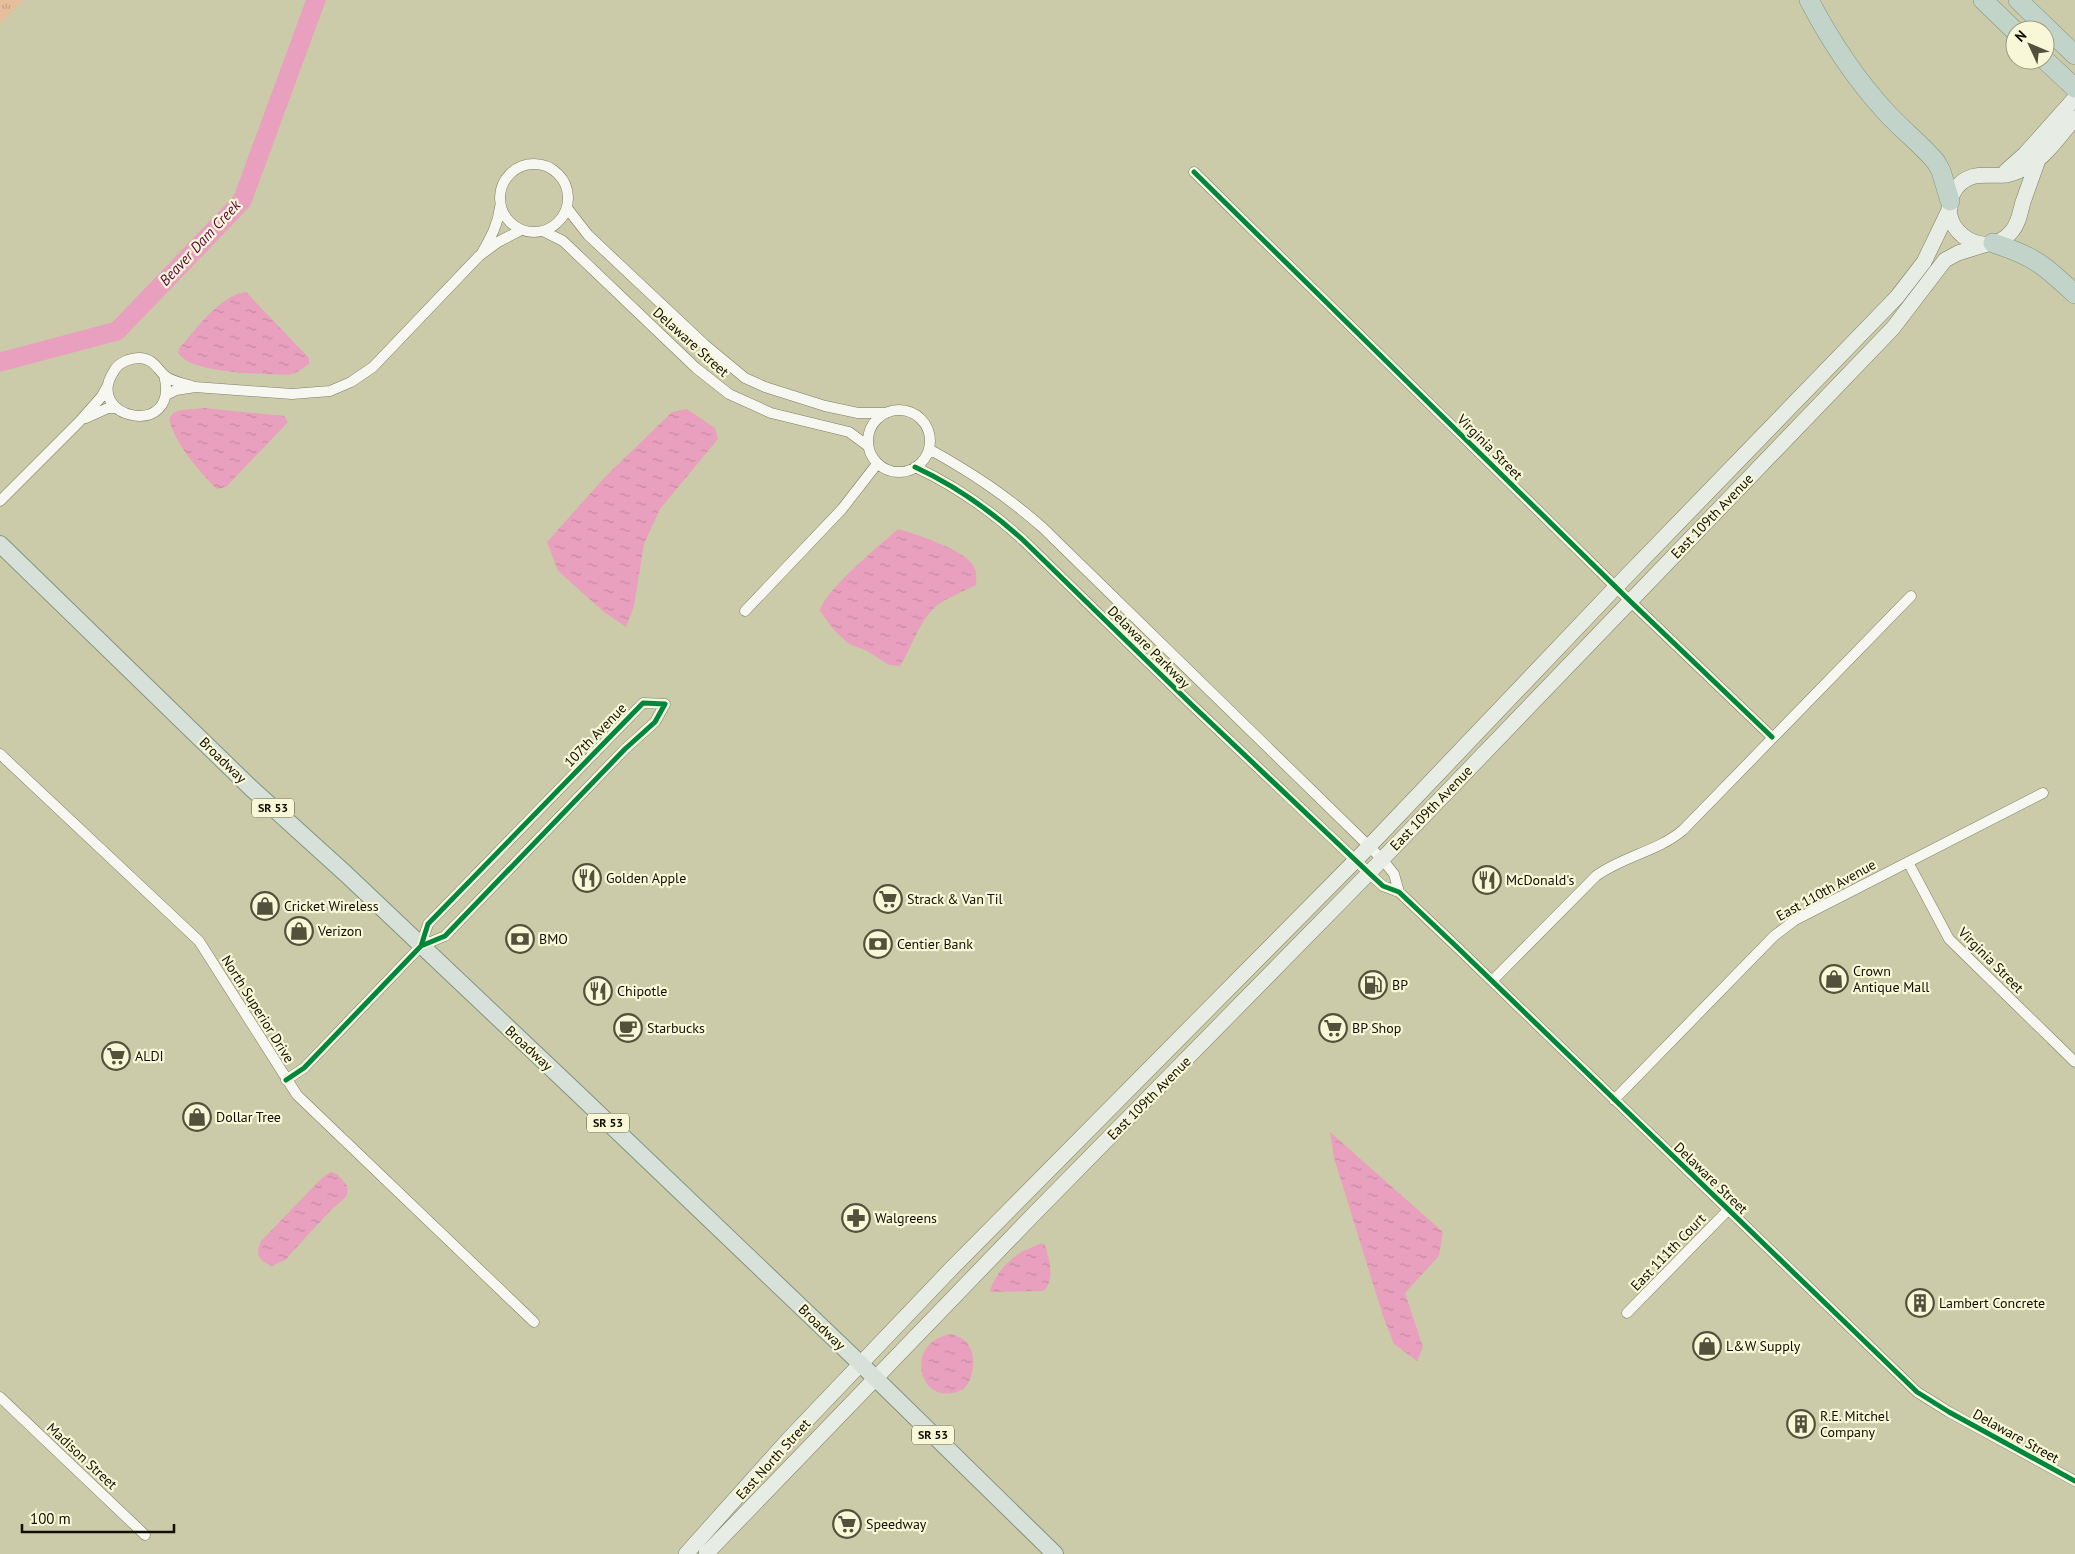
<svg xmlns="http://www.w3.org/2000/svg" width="2075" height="1554" viewBox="0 0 2075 1554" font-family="'PT Sans',sans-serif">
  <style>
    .grass { fill: url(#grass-tufts) }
    .water { fill: url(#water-ripples) }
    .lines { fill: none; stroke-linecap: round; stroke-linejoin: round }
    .river { stroke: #e9a0be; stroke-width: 19 }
    .street-casing { stroke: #7e7d63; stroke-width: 11 }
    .secondary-casing { stroke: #7e7d63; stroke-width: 16 }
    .primary-casing { stroke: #81947e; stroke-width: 18 }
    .highway-casing { stroke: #81947e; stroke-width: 20 }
    .street { stroke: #f7f7f2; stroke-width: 10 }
    .secondary { stroke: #e7ece5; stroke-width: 15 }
    .primary { stroke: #d7e1d9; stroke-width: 16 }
    .highway { stroke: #c2d4c9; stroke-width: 19 }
    .cycleway-casing { stroke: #f8f8d9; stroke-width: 8 }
    .cycleway { stroke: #00873e; stroke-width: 5 }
    .labels { text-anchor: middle; stroke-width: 4.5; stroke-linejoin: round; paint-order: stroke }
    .shield { fill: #f8f8d9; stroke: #565541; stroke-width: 1 }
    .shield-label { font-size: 12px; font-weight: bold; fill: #110f00 }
    .street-label { font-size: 14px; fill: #110f00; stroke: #f8f8d9 }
    .poi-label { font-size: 14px; fill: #110f00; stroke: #f8f8d9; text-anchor: start }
    .water-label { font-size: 15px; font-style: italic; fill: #5d003f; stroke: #f8f8d9 }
  </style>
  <defs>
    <pattern id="grass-tufts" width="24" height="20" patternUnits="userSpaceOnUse" patternTransform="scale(1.25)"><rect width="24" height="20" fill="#e6be9b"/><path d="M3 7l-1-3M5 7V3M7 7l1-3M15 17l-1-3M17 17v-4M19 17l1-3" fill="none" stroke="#c4a284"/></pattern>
    <pattern id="water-ripples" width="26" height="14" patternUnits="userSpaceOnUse" patternTransform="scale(1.25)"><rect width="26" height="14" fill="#e9a0be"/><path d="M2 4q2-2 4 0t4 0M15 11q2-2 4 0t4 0" fill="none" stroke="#c789a2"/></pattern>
  </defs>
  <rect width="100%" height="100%" fill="#cccba9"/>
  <!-- grass -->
  <path class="grass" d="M0,0H23L0,24Z"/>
  <!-- water -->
  <path class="water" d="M246,292L309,358V364L297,372L289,375C265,374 191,374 178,353L179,349C194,331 221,294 246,292Z
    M205,408L284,416L288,422L226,487L217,489C199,472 175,443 169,419L173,413L181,410Z
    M687,409L715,428L718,439L660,509L644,544L634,606L626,627L604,612L558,571L547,542L605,477L672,412Z
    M898,529C915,534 970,551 975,569C977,573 976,580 976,585C965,591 943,599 934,608C918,624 912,647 900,666L889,665L867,651L849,644L834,630L820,611C825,590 880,545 898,529Z
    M1330,1132L1443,1232L1439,1256L1405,1293L1423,1347L1417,1361L1394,1344L1383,1316L1334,1158Z
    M331,1172L337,1174L346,1184L348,1190L346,1197L329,1212L285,1260L272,1266C258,1260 255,1255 261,1241L323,1177Z
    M1042,1243L1045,1245C1049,1258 1056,1281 1043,1291L990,1292C993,1276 1009,1259 1023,1251C1029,1248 1036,1246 1042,1243Z
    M952,1334C959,1337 966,1339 969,1346C977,1358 973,1379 964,1389C919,1412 901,1341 952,1334Z"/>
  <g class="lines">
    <!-- river -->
    <path class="river" d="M0,362L117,331L242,201L316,0"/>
    <defs>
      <path id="street" d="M500 198a34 34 0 1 1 68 0a34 34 0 1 1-68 0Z
        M1194,172L1631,602L1772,737
        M567,208L588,235L704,344L745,378L765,387L825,406L858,413H886
        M543,231L563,241L696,368L729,394L771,413L849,432L868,446
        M483,251C491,237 498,224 500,207
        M164,375C181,440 82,419 114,371C119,362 130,358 140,358C153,359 156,367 164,375C170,381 184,384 192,386
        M166,395L176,390L195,387L292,394L330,391L351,382L373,367L479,256L498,242L521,230
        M868 441a31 31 0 1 1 62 0a31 31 0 1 1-62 0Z
        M86,418L108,408H117
        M929,449C972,473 1004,494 1042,527L1382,859L1394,874L1399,892
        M915,467C956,486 990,510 1023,540L1192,705L1369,873L1383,886L1399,892L1460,950L1917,1392L1949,1412L2075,1481
        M0,501L80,421L102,396L108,385
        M745,611L842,509L877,464
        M0,754L199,941L297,1095L534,1322
        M1908,862L1949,939L2075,1062
        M1492,981L1596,876C1623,856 1657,852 1683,830L1911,596
        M286,1080L304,1068L421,946L445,936L625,749L655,722L665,704L643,703L428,924L421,946
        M1614,1100L1774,936L1795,920L2043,793
        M1627,1313L1728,1210
        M0,1397L145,1535"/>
      <path id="secondary" d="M2038,160C2033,174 2028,188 2023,202C2020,212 2019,223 2012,231C1983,266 1929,224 1957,187C1971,170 1988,177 2006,175C2014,174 2021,170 2027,167C2046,157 2061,134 2075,118
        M2006,171L2025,154L2075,98
        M686,1554L788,1440L951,1269L1356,860L1616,587L1897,297L1924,262L1950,208
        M706,1554L1033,1215L1369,873L1893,328L1945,260L1958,253L1987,244"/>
      <path id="primary" d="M0,544L251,788L346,874L573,1089L868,1371L1055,1554"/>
      <path id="highway" d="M1809,0C1830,40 1854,77 1885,111C1901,129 1921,144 1936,162L1941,171L1950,201
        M1983,0L2015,31
        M2018,0L2075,55
        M2045,60L2075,88
        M1993,243C2034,256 2044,265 2075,294"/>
    </defs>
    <!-- street casing -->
    <use href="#street" class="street-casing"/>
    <!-- secondary casing -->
    <use href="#secondary" class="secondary-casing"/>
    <!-- primary casing -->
    <use href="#primary" class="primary-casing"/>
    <!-- highway casing -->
    <use href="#highway" class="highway-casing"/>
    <!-- street -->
    <use href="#street" class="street"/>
    <!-- secondary -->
    <use href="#secondary" class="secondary"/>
    <!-- primary -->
    <use href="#primary" class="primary"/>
    <!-- highway -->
    <use href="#highway" class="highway"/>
    <defs>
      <path id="cycleway" d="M1194,172L1631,602L1772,737
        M915,467C956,486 990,510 1023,540L1192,705L1369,873L1383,886L1399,892L1460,950L1917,1392L1949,1412L2075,1481
        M286,1080L304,1068L421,946L445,936L625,749L655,722L665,704L643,703L428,924L421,946"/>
    </defs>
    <!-- cycleway casing -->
    <use href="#cycleway" class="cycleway-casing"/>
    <!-- cycleway -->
    <use href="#cycleway" class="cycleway"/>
  </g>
  <!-- icons -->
  <defs>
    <symbol id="restaurant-ring" viewBox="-11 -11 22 22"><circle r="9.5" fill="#f8f8d9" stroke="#52513b" stroke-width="1.5"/><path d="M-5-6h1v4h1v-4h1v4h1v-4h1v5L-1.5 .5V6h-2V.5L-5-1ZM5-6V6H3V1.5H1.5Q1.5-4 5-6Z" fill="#52513b"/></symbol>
    <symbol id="supermarket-ring" viewBox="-11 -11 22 22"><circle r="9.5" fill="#f8f8d9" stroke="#52513b" stroke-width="1.5"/><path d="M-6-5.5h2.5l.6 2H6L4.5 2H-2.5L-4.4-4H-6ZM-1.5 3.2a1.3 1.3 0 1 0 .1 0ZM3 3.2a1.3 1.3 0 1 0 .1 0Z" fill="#52513b"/></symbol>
    <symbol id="shop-ring" viewBox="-11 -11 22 22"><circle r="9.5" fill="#f8f8d9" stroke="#52513b" stroke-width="1.5"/><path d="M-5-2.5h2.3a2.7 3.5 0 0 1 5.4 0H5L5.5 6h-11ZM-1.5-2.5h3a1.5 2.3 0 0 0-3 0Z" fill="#52513b"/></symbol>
    <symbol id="bank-ring" viewBox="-11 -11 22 22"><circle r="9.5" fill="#f8f8d9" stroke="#52513b" stroke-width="1.5"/><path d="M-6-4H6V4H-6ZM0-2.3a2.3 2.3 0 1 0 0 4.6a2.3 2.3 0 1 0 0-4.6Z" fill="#52513b"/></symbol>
    <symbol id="fuel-ring" viewBox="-11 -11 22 22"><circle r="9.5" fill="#f8f8d9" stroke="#52513b" stroke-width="1.5"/><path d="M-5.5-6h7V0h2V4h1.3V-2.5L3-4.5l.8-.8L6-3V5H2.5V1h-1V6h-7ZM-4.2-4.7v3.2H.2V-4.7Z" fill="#52513b"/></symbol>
    <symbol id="cafe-ring" viewBox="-11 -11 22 22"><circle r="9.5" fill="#f8f8d9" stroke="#52513b" stroke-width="1.5"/><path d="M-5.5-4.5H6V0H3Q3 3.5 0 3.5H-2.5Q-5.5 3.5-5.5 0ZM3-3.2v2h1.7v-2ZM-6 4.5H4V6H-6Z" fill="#52513b"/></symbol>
    <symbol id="pharmacy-ring" viewBox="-11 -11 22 22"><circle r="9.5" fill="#f8f8d9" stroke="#52513b" stroke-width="1.5"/><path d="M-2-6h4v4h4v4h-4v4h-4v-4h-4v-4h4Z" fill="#52513b"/></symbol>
    <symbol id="building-ring" viewBox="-11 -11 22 22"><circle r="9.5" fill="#f8f8d9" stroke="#52513b" stroke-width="1.5"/><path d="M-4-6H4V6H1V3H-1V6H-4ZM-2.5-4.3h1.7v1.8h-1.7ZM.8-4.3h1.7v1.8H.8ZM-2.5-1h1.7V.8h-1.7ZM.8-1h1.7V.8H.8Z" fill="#52513b"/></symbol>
  </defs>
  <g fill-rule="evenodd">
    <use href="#restaurant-ring" x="571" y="862" width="32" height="32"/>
    <use href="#restaurant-ring" x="1471" y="864" width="32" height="32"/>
    <use href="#supermarket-ring" x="872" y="883" width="32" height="32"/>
    <use href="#shop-ring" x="249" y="890" width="32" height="32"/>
    <use href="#shop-ring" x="283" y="915" width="32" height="32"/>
    <use href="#bank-ring" x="504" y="923" width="32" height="32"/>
    <use href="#bank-ring" x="862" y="928" width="32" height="32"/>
    <use href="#shop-ring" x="1818" y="963" width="32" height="32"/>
    <use href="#fuel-ring" x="1357" y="969" width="32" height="32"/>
    <use href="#restaurant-ring" x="582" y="975" width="32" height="32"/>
    <use href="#cafe-ring" x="612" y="1012" width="32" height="32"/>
    <use href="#supermarket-ring" x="1317" y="1012" width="32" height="32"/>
    <use href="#supermarket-ring" x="100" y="1040" width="32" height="32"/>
    <use href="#shop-ring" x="181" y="1101" width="32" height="32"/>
    <use href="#pharmacy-ring" x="840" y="1202" width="32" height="32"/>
    <use href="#building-ring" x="1904" y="1287" width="32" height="32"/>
    <use href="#shop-ring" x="1691" y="1330" width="32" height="32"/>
    <use href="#building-ring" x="1785" y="1408" width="32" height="32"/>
    <use href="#supermarket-ring" x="831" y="1508" width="32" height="32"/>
  </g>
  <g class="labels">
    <!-- shield labels -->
    <g class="shield">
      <rect x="252" y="798.5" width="42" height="19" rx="4"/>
      <rect x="587" y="1113.5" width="42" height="19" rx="4"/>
      <rect x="912" y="1425.5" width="42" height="19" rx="4"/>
    </g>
    <g class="shield-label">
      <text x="273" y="812">SR 53</text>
      <text x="608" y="1127">SR 53</text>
      <text x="933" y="1439">SR 53</text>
    </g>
    <!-- street labels -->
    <g class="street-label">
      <text transform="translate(691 342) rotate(42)" y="5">Delaware Street</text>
      <text transform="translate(1490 447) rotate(45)" y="5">Virginia Street</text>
      <text transform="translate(1712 516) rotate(-46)" y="5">East 109th Avenue</text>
      <text transform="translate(1149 647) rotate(45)" y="5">Delaware Parkway</text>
      <text transform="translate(595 735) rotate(-46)" y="5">107th Avenue</text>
      <text transform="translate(223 760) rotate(44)" y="5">Broadway</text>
      <text transform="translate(1431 808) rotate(-46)" y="5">East 109th Avenue</text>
      <text transform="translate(1826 890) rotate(-29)" y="5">East 110th Avenue</text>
      <text transform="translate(1991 960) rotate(45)" y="5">Virginia Street</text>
      <text transform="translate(258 1009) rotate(58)" y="5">North Superior Drive</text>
      <text transform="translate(529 1048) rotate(43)" y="5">Broadway</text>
      <text transform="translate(1149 1098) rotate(-45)" y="5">East 109th Avenue</text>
      <text transform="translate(1711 1178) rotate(44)" y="5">Delaware Street</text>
      <text transform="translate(1668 1252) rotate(-46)" y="5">East 111th Court</text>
      <text transform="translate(822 1327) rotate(44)" y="5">Broadway</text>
      <text transform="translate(2016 1436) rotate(29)" y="5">Delaware Street</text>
      <text transform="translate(82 1456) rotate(43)" y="5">Madison Street</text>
      <text transform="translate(773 1459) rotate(-48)" y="5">East North Street</text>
    </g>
    <!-- poi labels -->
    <g class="poi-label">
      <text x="606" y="883">Golden Apple</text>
      <text x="1506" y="885">McDonald's</text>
      <text x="907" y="904">Strack &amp; Van Til</text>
      <text x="284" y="911">Cricket Wireless</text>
      <text x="318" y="936">Verizon</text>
      <text x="539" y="944">BMO</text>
      <text x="897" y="949">Centier Bank</text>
      <text x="1853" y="976">Crown<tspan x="1853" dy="16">Antique Mall</tspan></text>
      <text x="1392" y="990">BP</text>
      <text x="617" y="996">Chipotle</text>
      <text x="647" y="1033">Starbucks</text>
      <text x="1352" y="1033">BP Shop</text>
      <text x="135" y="1061">ALDI</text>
      <text x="216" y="1122">Dollar Tree</text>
      <text x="875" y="1223">Walgreens</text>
      <text x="1939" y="1308">Lambert Concrete</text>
      <text x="1726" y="1351">L&amp;W Supply</text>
      <text x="1820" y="1421">R.E. Mitchel<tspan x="1820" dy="16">Company</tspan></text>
      <text x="866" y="1529">Speedway</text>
    </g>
    <!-- water labels -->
    <g class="water-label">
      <text transform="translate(200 243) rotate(-47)" y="5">Beaver Dam Creek</text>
    </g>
  </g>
  <!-- north arrow -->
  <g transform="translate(2030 45) rotate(314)"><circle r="24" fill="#f8f8d9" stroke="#9c9b82"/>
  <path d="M0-4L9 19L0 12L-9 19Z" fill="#52513b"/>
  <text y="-8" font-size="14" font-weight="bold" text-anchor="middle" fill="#110f00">N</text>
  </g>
  <!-- scale -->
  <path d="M22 1524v8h152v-8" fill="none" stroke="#110f00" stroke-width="2.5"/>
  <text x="30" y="1524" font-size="15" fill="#110f00" stroke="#f8f8d9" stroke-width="4" paint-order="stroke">100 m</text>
</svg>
